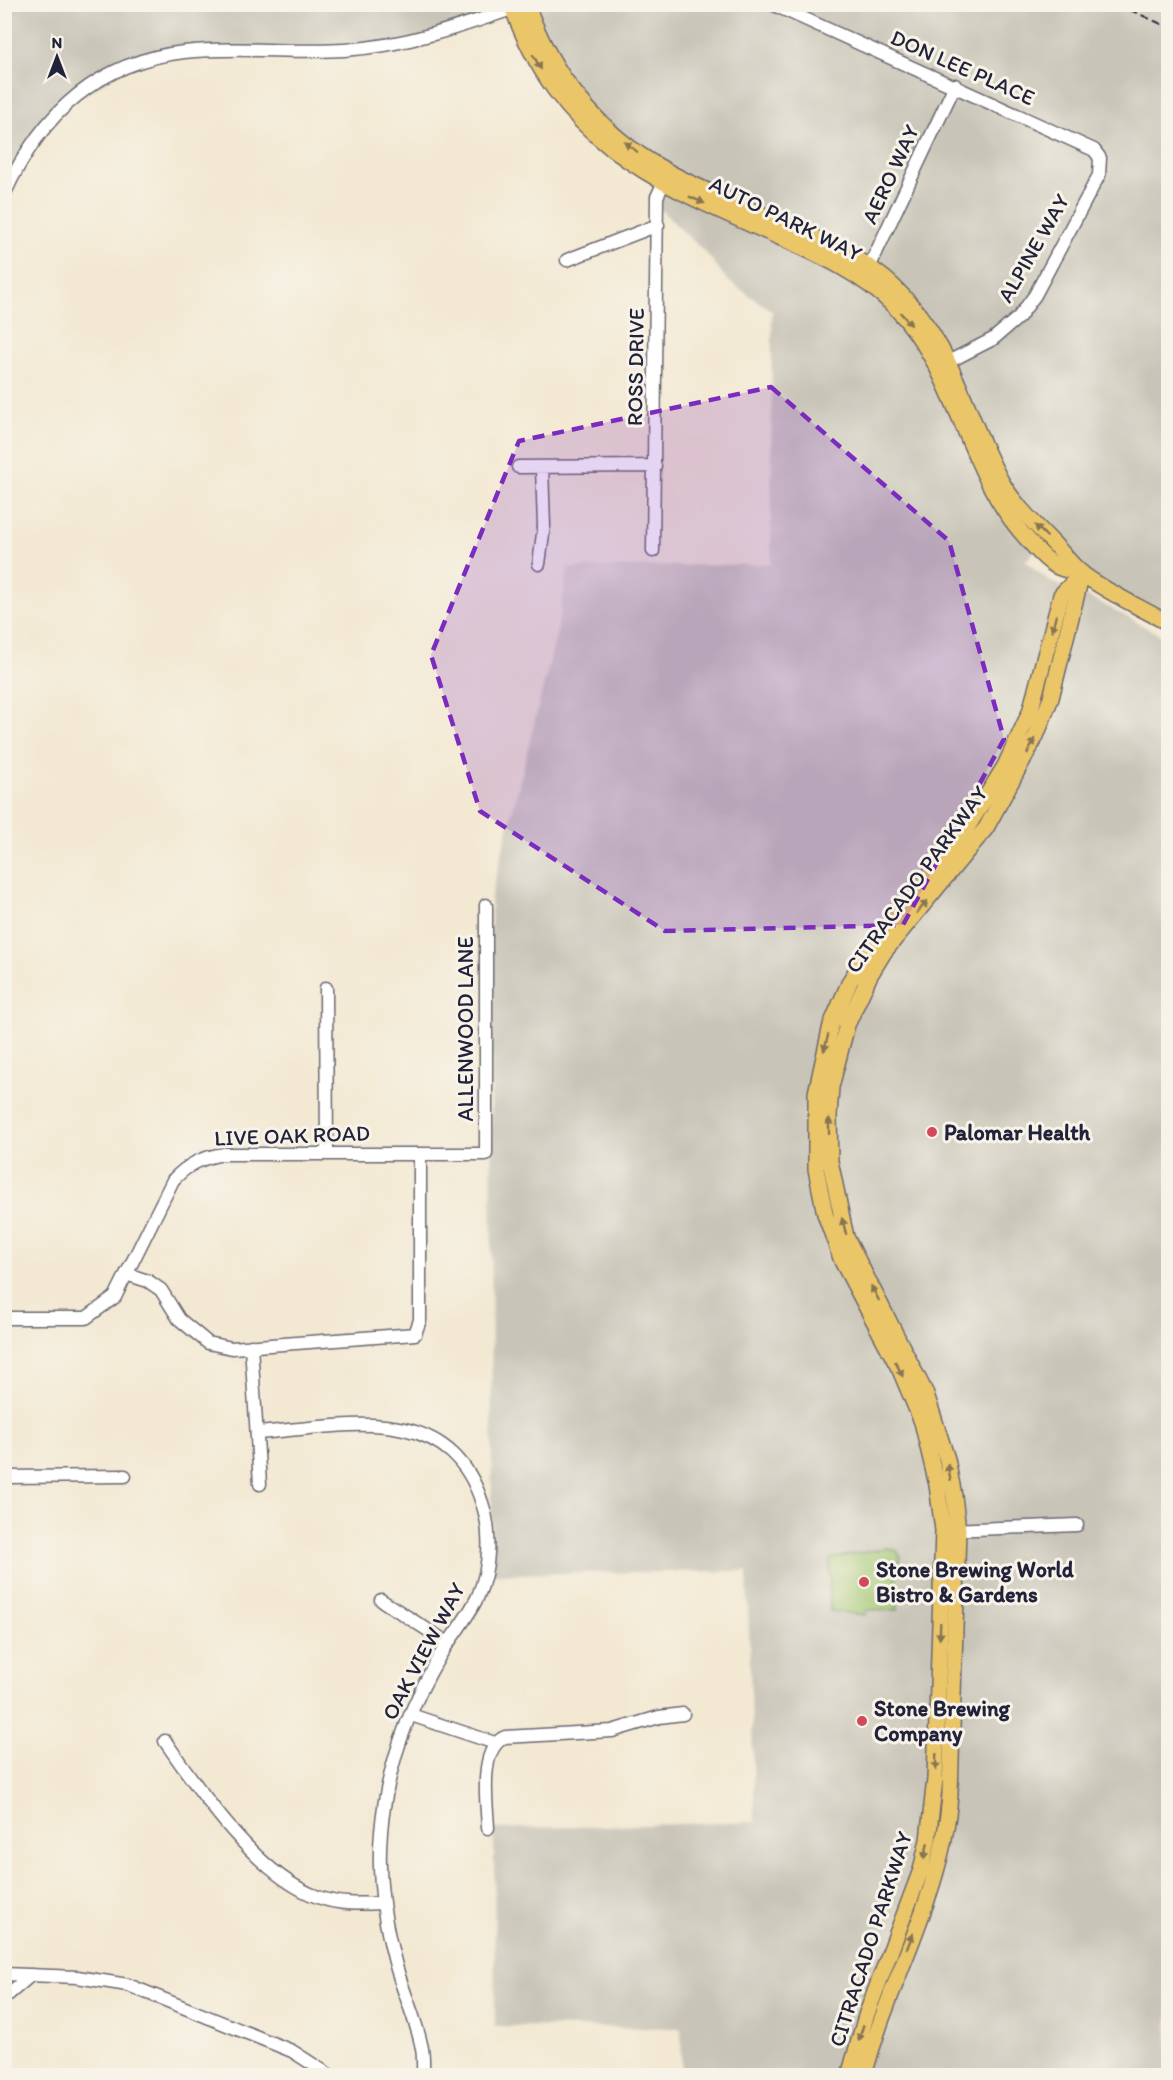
<svg xmlns="http://www.w3.org/2000/svg" width="1173" height="2080" viewBox="0 0 1173 2080" font-family="Itim,sans-serif">
  <style>
    .industrial { fill: #c8c4b8 }
    .green { fill: #a0c670; stroke: #617456; stroke-width: 1.5 }
    .lines { fill: none; stroke-linecap: round; stroke-linejoin: round }
    .minor-casing { stroke: #6b6770; stroke-width: 15 }
    .major-casing { stroke: #6b6770; stroke-width: 18 }
    .minor { stroke: #fff; stroke-width: 12 }
    .major { stroke: #ebc669; stroke-width: 15 }
    .rail { stroke: #22223b; stroke-width: 2; stroke-dasharray: 9 4.5; stroke-linecap: butt }
    .oneway { fill: #867452 }
    .marked { fill: #7b2cbf; fill-opacity: 0.2; stroke: #7b2cbf; stroke-width: 4.5; stroke-dasharray: 12 8; stroke-linejoin: round }
    .poi-dot { fill: #d1495b; stroke: #f7f3e8; stroke-width: 2 }
    .labels { text-anchor: middle; stroke-width: 6; stroke-linejoin: round; paint-order: stroke }
    .street-label { font-size: 22px; fill: #22223b; stroke: #f7f3e8 }
    .poi-label { font-size: 22px; font-weight: bold; fill: #22223b; stroke: #f7f3e8; text-anchor: start }
  </style>
  <rect width="100%" height="100%" fill="#f7f3e8"/>
  <filter id="ink" filterUnits="userSpaceOnUse"><feTurbulence type="fractalNoise" baseFrequency=".0167" numOctaves="2"/><feDisplacementMap in="SourceGraphic" scale="12" xChannelSelector="R" yChannelSelector="G"/><feConvolveMatrix kernelMatrix="1 2 1 2 8 2 1 2 1" color-interpolation-filters="sRGB"/></filter>
  <filter id="wash" filterUnits="userSpaceOnUse"><feTurbulence type="fractalNoise" baseFrequency=".008" numOctaves="4" result="noise"/><feDisplacementMap in="SourceGraphic" scale="24" xChannelSelector="R" yChannelSelector="G"/><feGaussianBlur stdDeviation="1.35" result="paint"/><feColorMatrix in="noise" values="0 0 0 0 0 0 0 0 0 0 0 0 0 0 0 0 0 1.4 0 .05"/><feComposite in="paint" operator="in"/></filter>
  <g filter="url(#wash)">
    <rect width="100%" height="100%" fill="#f3e8d2"/>
    <!-- industrial -->
    <path class="industrial" d="M5,5H1168V623L1065,565L1040,546L1025,561L1049,581L1099,602L1168,639V2075H682L681,2028L495,2026L494,1829L755,1822L747,1571L492,1574L491,897L557,632L568,568L771,564L772,311L727,280L708,255L648,198L661,175L592,122L521,7L408,42L203,51L134,64L61,109L5,194Z"/>
    <!-- green -->
    <path class="green" d="M887,1548L896,1550L900,1556L895,1587L898,1610H867L865,1615L830,1611V1561L833,1558Z"/>
  </g>
  <g filter="url(#ink)">
    <g class="lines">
      <defs>
        <path id="minor" d="M772,4L1094,150L1100,158L1099,175L1035,295L1019,317L993,339L950,361
          M4,195C39,117 96,62 184,52C237,46 291,53 344,50C405,46 463,26 520,6
          M567,260L658,225
          M866,274L955,85
          M518,467L655,466
          M653,551L657,197L663,184
          M539,564L544,526L542,467
          M326,988L327,1153
          M126,1274L148,1281L161,1290L179,1319L208,1343L232,1348L415,1334L420,1320V1154
          M4,1318H86L115,1297L173,1180C188,1164 203,1157 224,1154H486V905
          M251,1346L260,1484
          M257,1433C341,1427 449,1398 482,1503C492,1532 490,1568 478,1596C468,1618 451,1637 439,1657C408,1710 386,1771 381,1832C377,1875 384,1921 395,1962C402,1990 415,2016 421,2044C424,2054 423,2065 423,2076
          M4,1477L125,1476
          M950,1530L1077,1525
          M381,1600L448,1643
          M411,1715L495,1743
          M165,1741C200,1792 258,1876 318,1897C340,1905 360,1904 382,1903
          M488,1828C487,1803 478,1749 505,1737L612,1731L659,1717L683,1714
          M4,1974L77,1977L128,1985L292,2051L331,2076
          M4,1998L31,1975"/>
        <path id="major" d="M511,4C561,144 653,181 779,237C820,255 863,274 895,307C960,374 965,474 1029,541C1037,550 1045,560 1056,566C1063,570 1073,571 1082,573
          M527,4C550,73 599,134 663,169C702,191 745,207 786,225C824,242 864,258 894,287C955,345 963,411 1001,481C1015,506 1035,524 1055,545C1064,554 1073,567 1084,575C1110,594 1140,607 1168,623
          M849,2076L866,2016L921,1870L928,1840L935,1779L943,1530L937,1485L922,1422L900,1370L842,1261L825,1214L816,1169V1093L831,1025L850,981L877,938L960,839L1005,766L1030,712L1061,595L1082,573
          M864,2076C888,1981 944,1893 950,1794L958,1530L954,1496L947,1459L926,1394L846,1237L830,1161L829,1116L831,1087L847,1025L870,975L884,952L986,828L1036,736L1051,698L1082,573"/>
      </defs>
      <!-- minor casing -->
      <use href="#minor" class="minor-casing"/>
      <!-- major casing -->
      <use href="#major" class="major-casing"/>
      <!-- minor -->
      <use href="#minor" class="minor"/>
      <!-- major -->
      <use href="#major" class="major"/>
      <!-- rail -->
      <path class="rail" d="M1117,4L1168,27"/>
    </g>
    <!-- one-way arrows -->
    <defs><path id="oneway-solid" d="M-6-.8H1V-3.2L6.5 0L1 3.2V.8H-6Z" transform="scale(1.5)"/></defs>
    <g class="oneway">
      <use href="#oneway-solid" transform="translate(537 62) rotate(60)"/>
      <use href="#oneway-solid" transform="translate(631 147) rotate(-143)"/>
      <use href="#oneway-solid" transform="translate(697 200) rotate(24)"/>
      <use href="#oneway-solid" transform="translate(906 319) rotate(49)"/>
      <use href="#oneway-solid" transform="translate(1041 531) rotate(-136)"/>
      <use href="#oneway-solid" transform="translate(1054 623) rotate(105)"/>
      <use href="#oneway-solid" transform="translate(1031 746) rotate(-64)"/>
      <use href="#oneway-solid" transform="translate(922 907) rotate(-49)"/>
      <use href="#oneway-solid" transform="translate(826 1043) rotate(105)"/>
      <use href="#oneway-solid" transform="translate(829 1126) rotate(-90)"/>
      <use href="#oneway-solid" transform="translate(844 1226) rotate(-105)"/>
      <use href="#oneway-solid" transform="translate(875 1293) rotate(-118)"/>
      <use href="#oneway-solid" transform="translate(899 1369) rotate(63)"/>
      <use href="#oneway-solid" transform="translate(949 1472) rotate(-101)"/>
      <use href="#oneway-solid" transform="translate(940 1631) rotate(92)"/>
      <use href="#oneway-solid" transform="translate(936 1762) rotate(92)"/>
      <use href="#oneway-solid" transform="translate(926 1851) rotate(103)"/>
      <use href="#oneway-solid" transform="translate(910 1941) rotate(-69)"/>
      <use href="#oneway-solid" transform="translate(861 2033) rotate(107)"/>
    </g>
  </g>
  <!-- marked area -->
  <path class="marked" d="M771,387L949,541L1004,739L903,925L665,931L480,811L431,655L519,441Z"/>
  <!-- markers -->
  <g class="poi-dot">
    <circle cx="932" cy="1132" r="6"/>
    <circle cx="864" cy="1582" r="6"/>
    <circle cx="862" cy="1721" r="6"/>
  </g>
  <g class="labels">
    <!-- street labels -->
    <g class="street-label">
      <text transform="translate(963 67) rotate(24)" y="8">DON LEE PLACE</text>
      <text transform="translate(890 174) rotate(-65)" y="8">AERO WAY</text>
      <text transform="translate(786 218) rotate(26)" y="8">AUTO PARK WAY</text>
      <text transform="translate(1033 248) rotate(-60)" y="8">ALPINE WAY</text>
      <text transform="translate(635 367) rotate(-89)" y="8">ROSS DRIVE</text>
      <text transform="translate(916 879) rotate(-54)" y="8">CITRACADO PARKWAY</text>
      <text transform="translate(465 1029) rotate(-90)" y="8">ALLENWOOD LANE</text>
      <text transform="translate(292 1135) rotate(-2)" y="8">LIVE OAK ROAD</text>
      <text transform="translate(423 1651) rotate(-62)" y="8">OAK VIEW WAY</text>
      <text transform="translate(870 1939) rotate(-72)" y="8">CITRACADO PARKWAY</text>
    </g>
    <!-- poi labels -->
    <g class="poi-label">
      <text x="944" y="1140">Palomar Health</text>
      <text x="876" y="1577">Stone Brewing World<tspan x="876" dy="25">Bistro &amp; Gardens</tspan></text>
      <text x="874" y="1716">Stone Brewing<tspan x="874" dy="25">Company</tspan></text>
    </g>
  </g>
  <!-- margin -->
  <rect width="1173" height="2080" fill="none" stroke="#f7f3e8" stroke-width="24"/>
  <!-- north arrow -->
  <g transform="translate(57 57)" stroke="#f7f3e8" stroke-width="4.5" paint-order="stroke">
  <path d="M0-4.5L10 22L0 15L-10 22Z" fill="#22223b"/>
  <text y="-9" font-size="16" font-weight="bold" text-anchor="middle" fill="#22223b">N</text>
  </g>
</svg>
